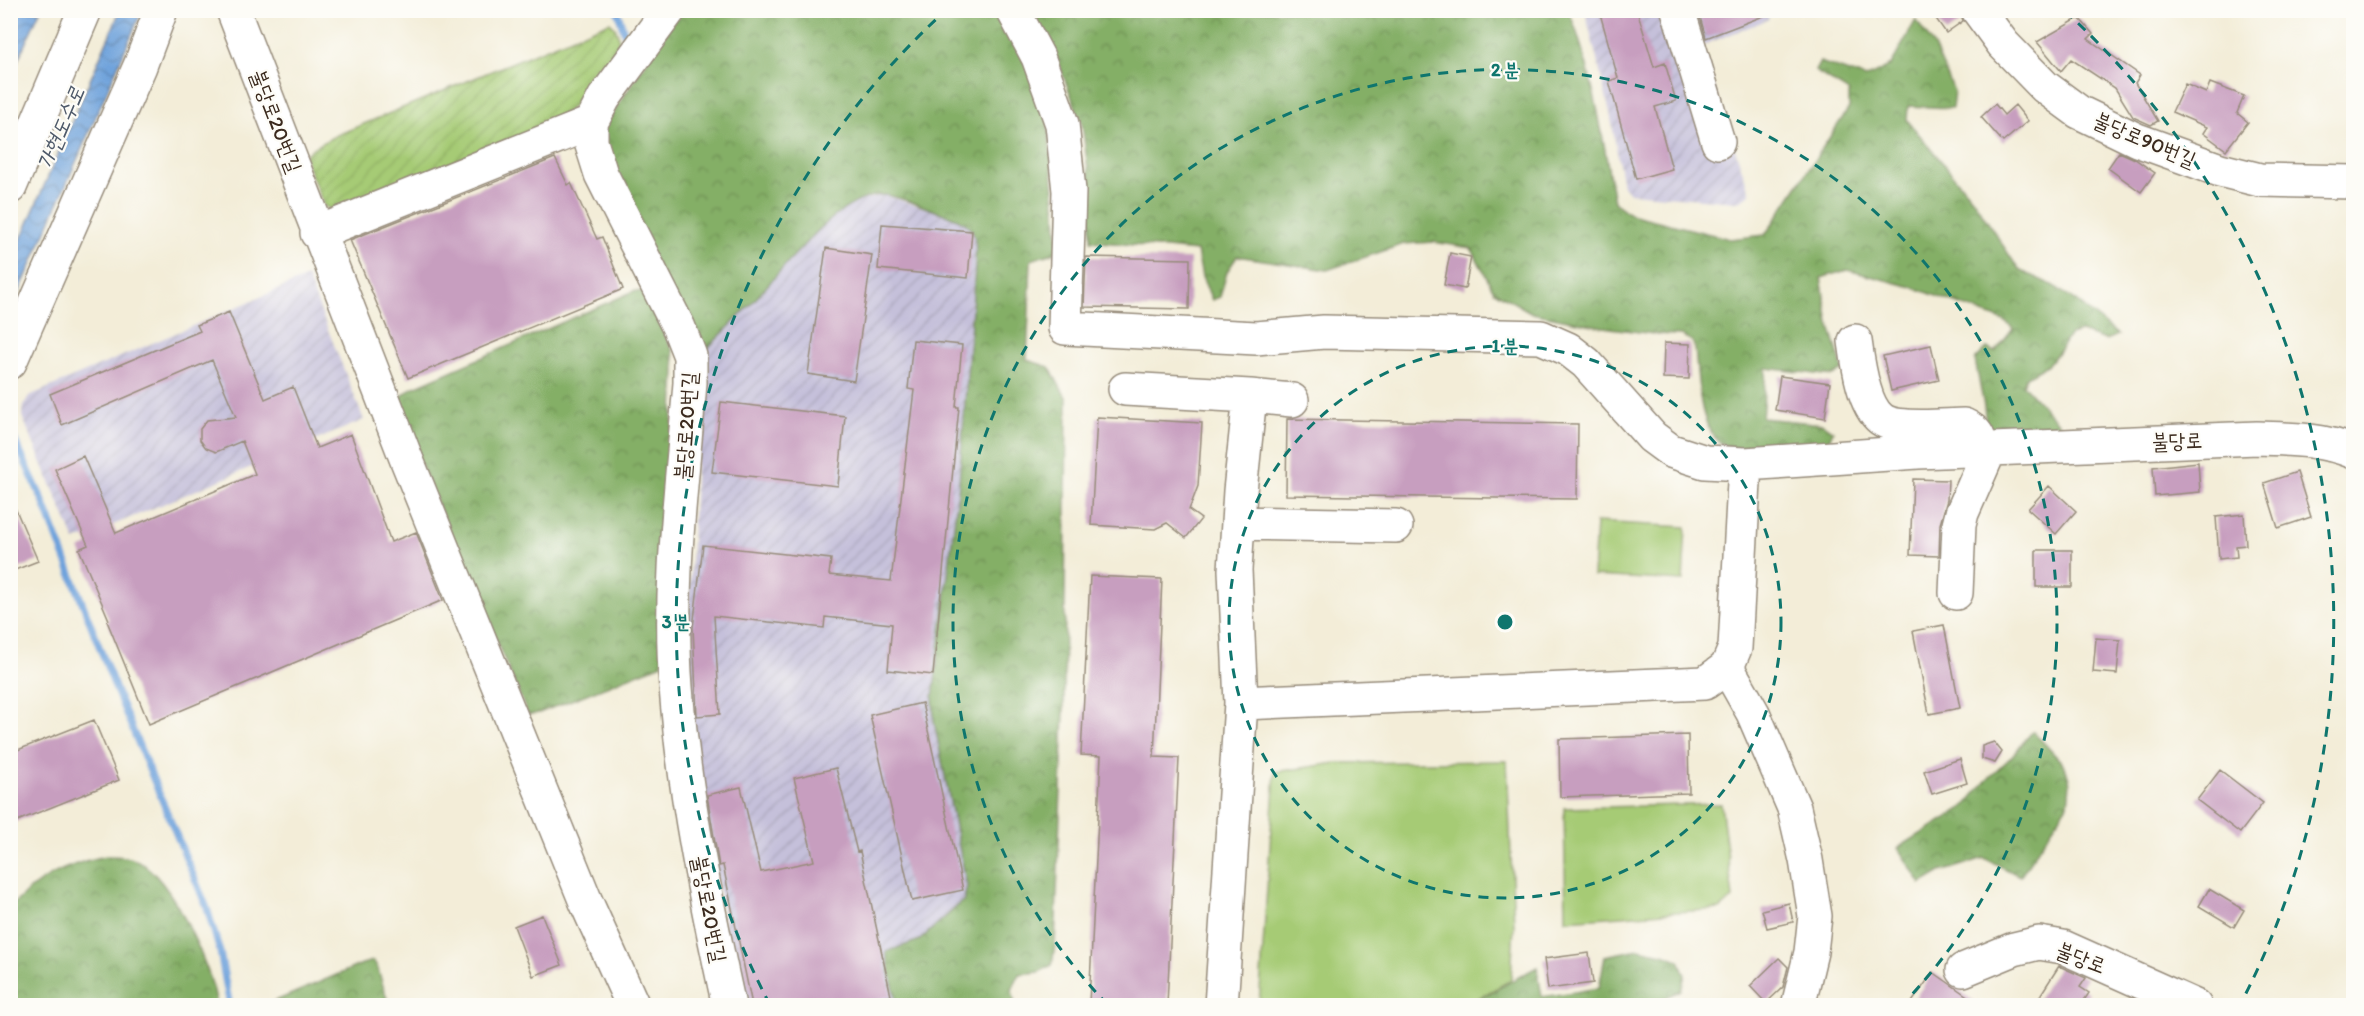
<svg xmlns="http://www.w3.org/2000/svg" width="2364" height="1016" viewBox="0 0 2364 1016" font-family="Itim,'Poor Story',sans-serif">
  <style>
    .industrial { fill: url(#industrial-furrows) }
    .forest { fill: url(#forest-crowns); stroke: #606c42; stroke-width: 1.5 }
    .garden { fill: url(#garden-furrows); stroke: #707a4a; stroke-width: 1.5 }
    .pitch { fill: #a6cb75; stroke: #707a4a; stroke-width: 1.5 }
    .water { fill: url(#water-waves); stroke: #54667c; stroke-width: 1.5 }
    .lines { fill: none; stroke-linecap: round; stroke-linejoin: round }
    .stream { stroke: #6ea2db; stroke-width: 7 }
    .building { fill: #c79ebf }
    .minor-casing { stroke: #978c7b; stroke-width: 36 }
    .minor { stroke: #fff; stroke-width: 33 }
    .ring { fill: none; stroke: #0f766e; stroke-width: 3; stroke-dasharray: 10 8 }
    .labels { text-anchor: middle; stroke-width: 4.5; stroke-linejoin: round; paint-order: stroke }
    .street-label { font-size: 21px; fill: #3b2a1e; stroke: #fdfcf7 }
    .water-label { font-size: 22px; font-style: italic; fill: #4f5a6a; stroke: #fdfcf7 }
    .centre { fill: #0f766e; stroke: #fdfcf7; stroke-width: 3 }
    .ring-label { font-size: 18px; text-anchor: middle; font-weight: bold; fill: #0f766e; stroke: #fdfcf7; stroke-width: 4.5; stroke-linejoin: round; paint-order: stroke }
  </style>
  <defs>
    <pattern id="industrial-furrows" width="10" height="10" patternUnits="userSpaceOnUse" patternTransform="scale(1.5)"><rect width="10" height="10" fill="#c5c0da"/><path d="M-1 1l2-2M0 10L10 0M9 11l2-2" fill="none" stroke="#aaa5bb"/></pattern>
    <pattern id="forest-crowns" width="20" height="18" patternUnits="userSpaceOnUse" patternTransform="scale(1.5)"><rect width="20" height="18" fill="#84af66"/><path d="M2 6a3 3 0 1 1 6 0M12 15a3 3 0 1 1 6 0" fill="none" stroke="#6d8f53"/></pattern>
    <pattern id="garden-furrows" width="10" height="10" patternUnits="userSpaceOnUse" patternTransform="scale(1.5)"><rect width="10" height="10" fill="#a6cb75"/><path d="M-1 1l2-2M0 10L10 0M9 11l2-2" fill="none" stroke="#90ae65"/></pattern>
    <pattern id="water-waves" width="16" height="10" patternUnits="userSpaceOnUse" patternTransform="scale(1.5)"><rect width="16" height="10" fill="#6ea2db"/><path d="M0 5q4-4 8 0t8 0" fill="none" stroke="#5c84b1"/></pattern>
  </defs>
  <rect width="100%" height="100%" fill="#fdfcf7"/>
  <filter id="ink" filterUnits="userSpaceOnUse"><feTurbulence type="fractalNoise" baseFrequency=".0167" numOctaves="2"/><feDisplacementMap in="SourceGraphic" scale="12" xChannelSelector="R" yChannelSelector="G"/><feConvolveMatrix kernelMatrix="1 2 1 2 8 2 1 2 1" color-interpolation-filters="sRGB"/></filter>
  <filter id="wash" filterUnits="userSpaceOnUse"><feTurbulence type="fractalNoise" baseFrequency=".008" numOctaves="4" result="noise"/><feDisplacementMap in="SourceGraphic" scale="24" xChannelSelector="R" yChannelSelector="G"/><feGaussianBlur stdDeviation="1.35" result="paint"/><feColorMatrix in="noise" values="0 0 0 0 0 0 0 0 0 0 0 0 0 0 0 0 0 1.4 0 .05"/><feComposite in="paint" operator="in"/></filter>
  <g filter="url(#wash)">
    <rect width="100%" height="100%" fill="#f3edd8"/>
    <!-- industrial -->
    <path class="industrial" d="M1585,11H1766L1769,19L1701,46L1750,194L1737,202L1630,193L1623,186L1610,113Z
      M884,195L962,220L974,230L976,242L959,484L933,698L967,886L964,900L920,940L887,952L897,1005H738L685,686L701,355L749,306L814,234L837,214L860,201Z
      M307,277L364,420L75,541L22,416L23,406L29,396Z"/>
    <!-- forest -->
    <path class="forest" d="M680,11H1000L1029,70L1048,123L1059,251L1031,260L1027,360L1049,367L1067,399L1064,711L1055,945L1052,965L1039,972L1019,974L1012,990L1015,1005H897L886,952L920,940L964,900L967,886L934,721L933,698L959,484L975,269C977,227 977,225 936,211C924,207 895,195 884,195C835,195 781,273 749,306C734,323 717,338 701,355L610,171L603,128Z
      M1031,11H1569C1593,71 1603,138 1614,202L1630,214L1730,239L1765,235L1849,108V92L1815,71L1820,62L1866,78L1891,65L1916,20L1934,46L1954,91L1952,108L1908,106L1907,120L1972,198L2019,270L2052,285L2076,301L2118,335L2105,340L2081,332L2069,335C2056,357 2050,366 2026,377L2023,385L2063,428L1987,434L1984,406L1975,360L1987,348L1995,352L2013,329L2005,321L1912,287L1847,270L1821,278L1829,323L1843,370L1833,376L1766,368L1762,418L1823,424L1833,431L1829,441C1810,450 1791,448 1770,448C1756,449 1737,451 1723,444C1698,432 1698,374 1695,349L1692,341L1681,335L1654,334L1603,327L1532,313L1494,291L1471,248L1433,242L1404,244L1327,270L1237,256L1227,272L1220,297L1212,300L1202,277L1197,251L1091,241L1090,184L1082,124L1060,67Z
      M634,291L643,292L673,351L675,369L662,664L539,713L528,715L397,408L401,397L412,388Z
      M2033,731L2065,766L2070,783L2068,805L2020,876L1984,858L1941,872L1921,884L1898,848L1964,807L1986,781L2010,758Z
      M106,856C117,856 128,856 138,861C173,880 211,967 217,1005H11V907C38,878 67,864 106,856Z
      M1639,949L1663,954L1679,960L1685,975L1681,990L1651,1005L1466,1006L1537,967L1542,997L1599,988L1605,956Z
      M373,961L377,966L389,1005H266L362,964Z"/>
    <!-- garden -->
    <path class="garden" d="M610,22C616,27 620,36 618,43C614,58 573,108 560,119L333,210L324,206L304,156L313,148L335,136Z"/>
    <!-- pitch -->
    <path class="pitch" d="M1596,522L1686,527L1683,581L1593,576Z
      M1507,761L1514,925L1511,980L1466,1005H1259L1275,772L1336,763Z
      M1721,804L1733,898L1720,909L1566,920L1564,808Z"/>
    <!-- water -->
    <path class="water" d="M11,10L40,11L11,75L10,11Z
      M120,11H142L11,311V262Z"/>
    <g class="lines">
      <!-- stream -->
      <path class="stream" d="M617,10L626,38L622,50
        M10,430L43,501L116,690L207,908L220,952L230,1006"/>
    </g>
    <g id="blocks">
      <!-- building -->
      <path class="building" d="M1599,10H1637L1654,67L1665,63L1676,101L1655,107L1672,169L1636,179L1609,81L1618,78Z
        M1698,10H1773L1774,12L1706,38Z
        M1930,10H1960L1963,21L1946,33Z
        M2079,18L2093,34L2088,39L2140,75L2135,83L2158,121L2151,125L2133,117L2115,88L2071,59L2061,71L2037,42Z
        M2210,83L2244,96L2237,113L2248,122L2226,150L2203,133L2207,127L2172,112L2185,84L2206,93Z
        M1995,104L2004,115L2015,105L2028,121L2003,142L1981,117Z
        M2119,152L2135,159L2155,173L2141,192L2108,168Z
        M555,158L568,185L571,183L597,239L602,237L623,289L408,378L350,240Z
        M882,224L972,231L968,278L878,269Z
        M826,248L872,255L854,381L808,374Z
        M1450,253L1471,257L1465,289L1444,285Z
        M1086,257L1190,259L1189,309L1084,307Z
        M229,312L265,399L293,387L317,448L351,434L391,542L416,532L443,600L149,724L107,621L109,620L79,549L88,545L55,469L83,456L116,533L255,474L242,441L216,452L206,448L200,440V429L207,420L236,417L212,360L62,425L50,394L200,331L197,325Z
        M913,340L962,345L956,407H959L933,675L888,670L892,624L825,617L824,628L714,616L720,714L697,716L693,628L703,545L831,559L829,575L891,581L914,390L908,389Z
        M1664,343L1690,344L1689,379L1663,378Z
        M1931,345L1939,380L1891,391L1883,356Z
        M1780,376L1830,383L1825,418L1775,410Z
        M721,402L845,416L838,486L712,472Z
        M1097,417L1202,423L1198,486L1189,510L1201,519L1186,538L1167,523L1155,529L1091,525Z
        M1287,419L1578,424L1577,499L1286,495Z
        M2198,462L2200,492L2155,496L2153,467Z
        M2297,472L2311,517L2278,528L2264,483Z
        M1913,479L1948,480L1947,500L1940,524L1939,556L1910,555Z
        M2049,486L2076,511L2056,534L2028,509Z
        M10,496L38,561L10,572Z
        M2244,514L2246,545L2236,546L2237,557L2219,559L2216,517Z
        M2036,550H2072V587H2036Z
        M1090,576L1162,579L1154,757L1179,758L1167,1005L1089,1004L1101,756L1081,755Z
        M1944,625L1960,708L1929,714L1913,631Z
        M2096,638L2120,640L2117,674L2093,672Z
        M922,703L963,890L912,901L870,715Z
        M94,720L119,780L10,824V753Z
        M1688,735L1689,793L1560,797L1559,739Z
        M1994,742L2002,752L1995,763L1982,759V746Z
        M1960,759L1967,783L1932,794L1924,771Z
        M836,768L857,852L860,851L891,996L847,1005H752L723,865L719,866L707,795L741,787L761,872L814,861L794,778Z
        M2220,770L2263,803L2240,833L2197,800Z
        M2209,889L2244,910L2234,927L2199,906Z
        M1789,903L1793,922L1767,928L1762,910Z
        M542,915L562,965L533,976L514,926Z
        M1589,953L1593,983L1548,989L1544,959Z
        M1779,958L1788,967L1783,987L1766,1003L1750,986Z
        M2059,966L2086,978L2080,987L2089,993L2081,1005H2034Z
        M1933,972L1980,1005H1910Z"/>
    </g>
  </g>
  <g filter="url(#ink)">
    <use href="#blocks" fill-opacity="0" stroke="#978c7b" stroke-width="1.5"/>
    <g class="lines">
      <defs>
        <path id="minor" d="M233,10L406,458L586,902L633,1006
          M669,10L604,98L591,123V142L601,174L679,328L690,356V383C682,484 668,586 676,687C684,794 706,901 729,1006
          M1013,10L1038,57L1062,124L1069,191L1065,328L1256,338L1324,332L1541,337L1568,349L1586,363L1652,437L1671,451L1705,462L1745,464L1918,452L2257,438C2291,439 2322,439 2354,452
          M1678,10L1718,142
          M1978,10L2003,44L2045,87L2079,112L2137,140L2220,170L2260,180L2354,182
          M10,187L85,10
          M317,233L591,123
          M1855,341C1858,363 1863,405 1881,419C1897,431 1944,425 1964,425C1977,431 1979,436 1982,449
          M10,362L140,66L161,10
          M1125,389L1250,396L1240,491L1235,570L1241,703L1221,1006
          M1250,396L1292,400
          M1238,523L1396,526
          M1956,593L1959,525L1962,513L1990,449
          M1727,667L1753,713L1794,808L1806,860L1815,916L1811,952L1798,1006
          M1241,703L1705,683L1727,667L1735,648L1745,464
          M1963,970L2014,949L2039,943L2063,947L2195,1006"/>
      </defs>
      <!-- minor casing -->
      <use href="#minor" class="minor-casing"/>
      <!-- minor -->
      <use href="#minor" class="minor"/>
    </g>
  </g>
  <!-- distance rings -->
  <g class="ring">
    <circle cx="1505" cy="622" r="276"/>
    <path d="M1108 1005A552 552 0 1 1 1902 1005"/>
    <path d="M770 1005A829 829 0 0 1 945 11M2065 11A829 829 0 0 1 2240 1005"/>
  </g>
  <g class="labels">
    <!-- street labels -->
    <g class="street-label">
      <text transform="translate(276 121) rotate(69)" y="7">불당로20번길</text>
      <text transform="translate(2145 140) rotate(23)" y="7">불당로90번길</text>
      <text transform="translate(686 426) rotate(-86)" y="7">불당로20번길</text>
      <text transform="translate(2177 441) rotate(-2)" y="7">불당로</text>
      <text transform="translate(709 909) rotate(79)" y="7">불당로20번길</text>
      <text transform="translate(2081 958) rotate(21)" y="7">불당로</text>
    </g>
    <!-- water labels -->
    <g class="water-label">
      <text transform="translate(60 128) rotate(-67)" y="8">가현도수로</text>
    </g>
  </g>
  <circle cx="1505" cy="622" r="9" class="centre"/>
  <g class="ring-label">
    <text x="1505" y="76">2 분</text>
    <text x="1505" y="352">1 분</text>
    <text x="676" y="628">3 분</text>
  </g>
  <!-- margin -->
  <rect width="2364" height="1016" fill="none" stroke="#fdfcf7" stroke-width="36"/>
</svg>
